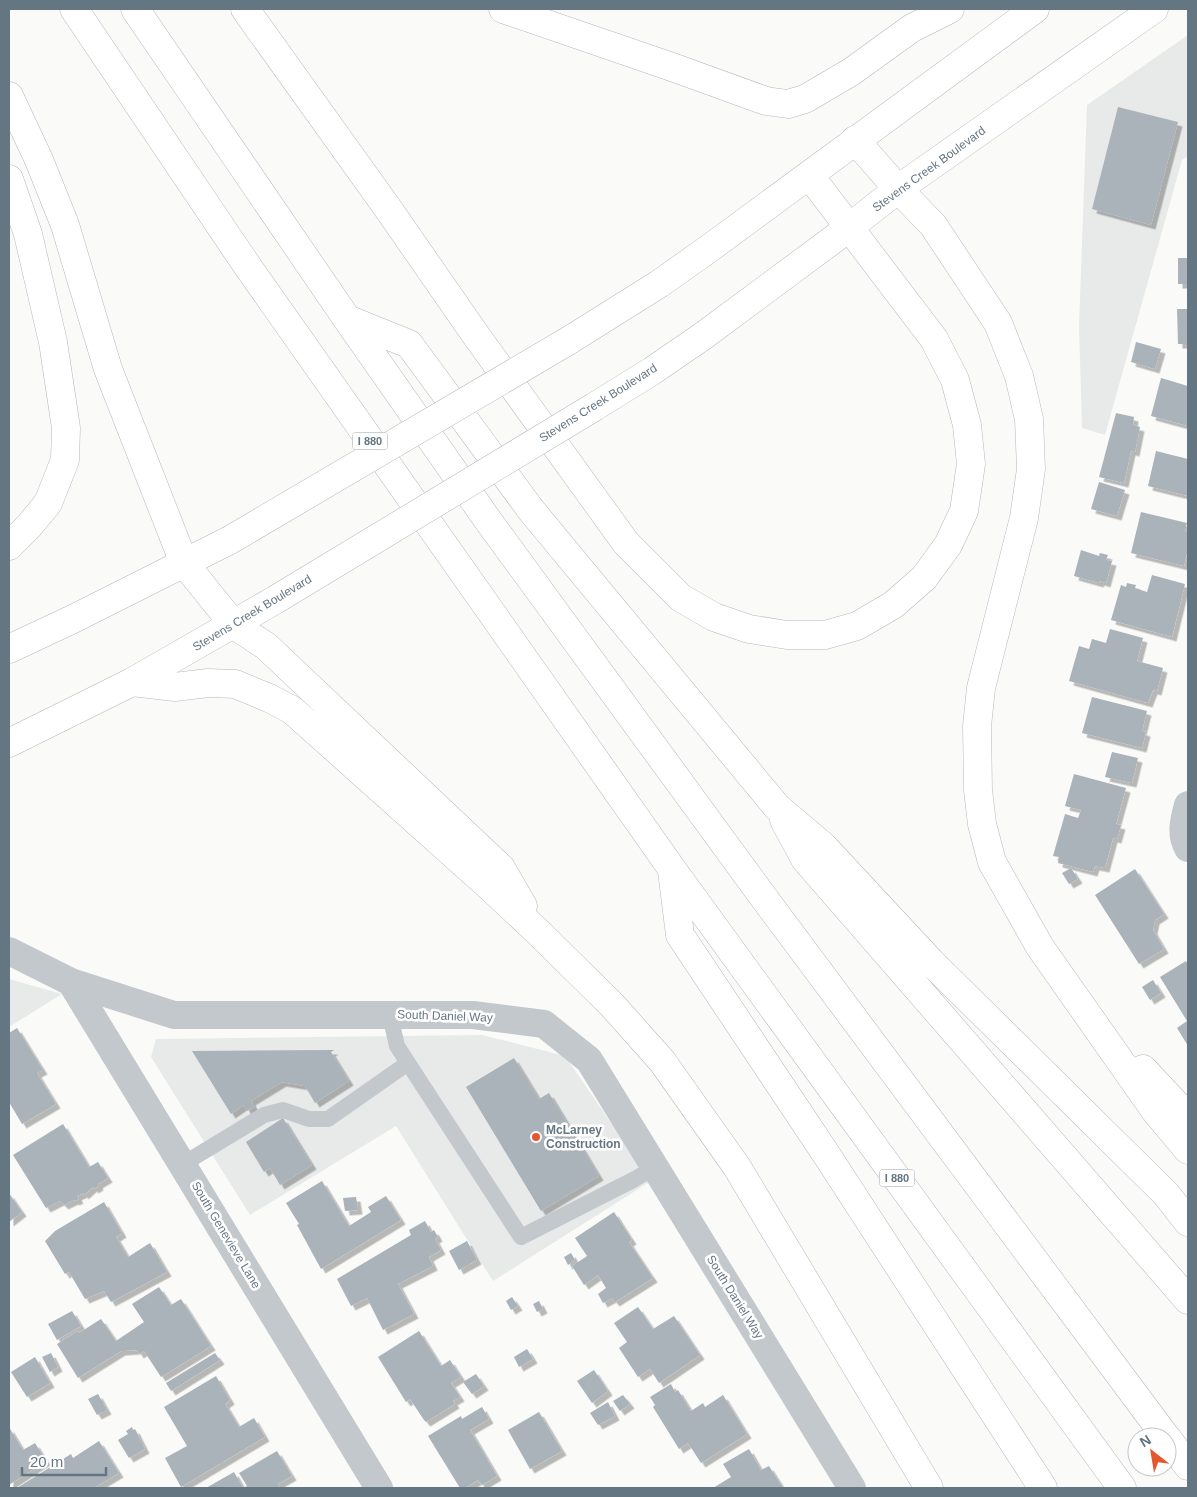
<svg xmlns="http://www.w3.org/2000/svg" width="1197" height="1497" viewBox="0 0 1197 1497" font-family="Helvetica,sans-serif">
  <style>
    .built { fill: #e8e9e9 }
    .building { fill: #aab3b9; filter: url(#shadow) }
    .lines { fill: none; stroke-linecap: round; stroke-linejoin: round }
    .primary-casing { stroke: #b5babe; stroke-width: 29 }
    .motorway-casing { stroke: #b4b9bd; stroke-width: 29 }
    .service { stroke: #c3c8cc; stroke-width: 16 }
    .minor { stroke: #c3c8cc; stroke-width: 28 }
    .primary { stroke: #fff; stroke-width: 28 }
    .motorway { stroke: #fff; stroke-width: 28 }
    .primary-bridge-casing { stroke: #b5babe; stroke-width: 29; stroke-linecap: butt }
    .primary-bridge { stroke: #fff; stroke-width: 28 }
    .poi-dot { fill: #e4572e; stroke: #fff; stroke-width: 2 }
    .labels { text-anchor: middle; stroke-width: 5; stroke-linejoin: round; paint-order: stroke }
    .shield { fill: #fff; stroke: #939fa8; stroke-width: 1 }
    .shield-label { font-size: 11px; font-weight: bold; fill: #657683 }
    .street-label { font-size: 12px; fill: #657683; stroke: #fff }
    .poi-label { font-size: 12px; font-weight: bold; fill: #657683; stroke: #fff; text-anchor: start }
  </style>
  <defs>
    <filter id="shadow"><feDropShadow dx="4.5" dy="4.5" stdDeviation="0" flood-color="#0004"/></filter>
  </defs>
  <rect width="100%" height="100%" fill="#fafaf8"/>
  <!-- built -->
  <path class="built" d="M1188,35V156L1182,160L1105,435L1082,428L1079,326L1087,105Z
    M9,979L62,994L9,1027Z
    M482,1035L565,1056L651,1181L493,1281L396,1126L250,1215L151,1057L156,1039Z"/>
  <!-- building -->
  <path class="building" d="M1118,107L1178,122L1151,225L1092,209Z
    M1178,258H1188V284H1178Z
    M1177,309H1188V344H1178Z
    M1136,342L1161,349L1155,369L1131,362Z
    M1161,378L1188,386V426L1151,416Z
    M1116,413L1134,417L1133,425L1140,427L1135,452L1131,451L1124,483L1099,477Z
    M1156,451L1188,459V496L1148,486Z
    M1099,482L1125,490L1117,516L1091,509Z
    M1141,512L1187,523L1185,531L1188,532V553H1187L1184,566L1131,553Z
    M1081,550L1099,556L1100,553L1108,555L1106,560L1112,561L1106,583L1100,581L1099,583L1074,576Z
    M1152,575L1185,584L1172,637L1111,620L1121,585L1126,587L1127,583L1136,585L1135,588L1147,592Z
    M1110,629L1143,638L1137,661L1163,668L1157,691L1153,690L1148,703L1069,681L1079,646L1089,649L1092,639L1106,643Z
    M1092,697L1147,711L1142,731L1146,732L1142,748L1082,733Z
    M1112,752L1138,758L1132,783L1105,777Z
    M1074,774L1126,788L1116,824L1121,825L1117,839L1113,838L1105,868L1095,866L1093,872L1058,863L1059,857L1053,856L1065,814L1078,818L1081,810L1065,806Z
    M1071,868L1078,879L1069,884L1062,873Z
    M1135,869L1164,914L1155,920L1153,930L1164,949L1139,964L1095,895Z
    M1186,961L1188,965V1046L1177,1028L1187,1021L1160,977Z
    M1153,980L1161,993L1150,1000L1142,987Z
    M17,1028L43,1070L37,1073L56,1104L22,1124L9,1102V1033Z
    M334,1050L331,1052L349,1081L315,1103L305,1086L282,1082L251,1101L254,1107L247,1111L244,1105L231,1114L192,1051Z
    M514,1058L539,1099L549,1093L599,1176L541,1211L466,1087Z
    M283,1118L312,1165L280,1185L270,1168L264,1172L246,1142Z
    M63,1124L89,1167L98,1162L108,1178L98,1184L99,1186L94,1189L93,1187L84,1195L83,1193L77,1196L79,1199L75,1201L74,1200L64,1205L60,1201L46,1208L13,1155Z
    M322,1181L349,1226L371,1212L368,1207L386,1196L401,1220L321,1269L297,1225L299,1224L286,1203Z
    M9,1193L22,1212L9,1222Z
    M356,1197L358,1210L345,1211L343,1198Z
    M104,1202L122,1233L116,1237L128,1257L150,1243L167,1272L111,1302L104,1291L85,1299L69,1272L65,1274L45,1241L55,1231Z
    M614,1212L632,1240L629,1242L653,1278L615,1302L612,1298L603,1303L598,1294L606,1288L598,1275L584,1285L572,1266L587,1256L575,1238Z
    M425,1221L431,1232L434,1230L438,1237L435,1239L441,1250L429,1257L433,1266L398,1284L414,1314L383,1330L367,1298L351,1306L337,1279L411,1235L409,1230Z
    M467,1241L477,1260L459,1270L449,1251Z
    M571,1253L575,1260L568,1265L564,1257Z
    M159,1287L171,1305L181,1299L211,1346L161,1377L144,1351L139,1354L137,1350L121,1351L78,1378L57,1344L78,1331L79,1333L101,1319L116,1341L144,1322L132,1304Z
    M512,1297L518,1306L511,1310L506,1301Z
    M539,1301L543,1309L537,1312L533,1304Z
    M638,1307L653,1329L674,1316L700,1355L659,1383L650,1369L638,1377L619,1348L627,1342L614,1323Z
    M72,1311L81,1326L57,1340L48,1324Z
    M419,1331L441,1366L450,1360L461,1377L451,1383L460,1397L453,1401L455,1404L426,1422L424,1420L410,1399L406,1402L378,1357Z
    M527,1349L533,1359L519,1367L514,1357Z
    M51,1353L58,1367L50,1372L42,1357Z
    M215,1353L220,1360L171,1391L166,1383Z
    M35,1357L50,1383L27,1397L11,1372Z
    M594,1370L608,1391L592,1403L577,1381Z
    M476,1374L484,1386L472,1394L463,1382Z
    M216,1376L230,1400L225,1404L239,1427L254,1418L265,1437L181,1487L165,1458L187,1446L164,1407Z
    M671,1384L675,1392L678,1390L691,1411L703,1403L705,1407L723,1395L747,1434L701,1463L688,1443L679,1449L653,1407L655,1405L650,1397Z
    M98,1394L107,1410L97,1415L88,1399Z
    M623,1395L630,1404L620,1411L613,1401Z
    M608,1402L615,1416L598,1425L590,1413Z
    M482,1407L489,1419L470,1430L497,1476L482,1485L478,1480L465,1488H460L428,1436L461,1416L462,1419Z
    M539,1412L562,1451L530,1469L508,1430Z
    M9,1427L23,1450L35,1443L46,1461L9,1485Z
    M132,1427L133,1430L135,1429L145,1449L129,1458L118,1440L128,1434L126,1431Z
    M99,1441L119,1473L94,1488H17L71,1454L73,1458Z
    M749,1449L761,1470L769,1466L783,1488H713L731,1477L723,1464Z
    M277,1451L292,1476L278,1484L280,1488H243L247,1486L239,1473Z
    M234,1472L243,1488H206Z"/>
  <g class="lines">
    <defs>
      <path id="primary" d="M568,341L659,284L707,250L1035,9
        M594,407L652,371L703,336L850,227L898,189L1154,9
        M9,649L73,619L230,540
        M9,743L132,682L275,600"/>
      <path id="motorway" d="M74,9L246,264L672,869L1122,1488
        M135,9L347,319L487,519L764,898L1166,1437
        M245,9L389,210L475,334L626,543L681,598L714,617L749,629L787,635H825L857,626L893,605L924,578L948,545L964,511L971,464L967,425L955,380L934,339L810,176
        M503,9L672,67L766,101L788,104L805,99L851,72L912,28L950,9
        M9,96L39,160L65,225L108,369L184,563L234,625L266,646L501,868L523,906
        M855,140L898,189L933,225L998,323L1019,376L1029,419L1031,469L1024,518L981,688L977,726L978,790L982,824L992,862L1040,947L1156,1112L1188,1150
        M9,179L28,234L53,342L66,428L65,460L48,503L29,526L9,546
        M347,319L409,344L531,510L777,807L823,846L931,962L1166,1194L1188,1222
        M132,682L175,687L208,683L235,684L269,698L292,710L490,887L537,931L612,1005L662,1061L737,1167L929,1488
        M784,820L805,859L1188,1300
        M672,871L680,935L826,1154L1043,1488
        M1143,1069L1188,1117
        M1167,1438L1188,1466"/>
    </defs>
    <!-- primary casing -->
    <use href="#primary" class="primary-casing"/>
    <!-- motorway casing -->
    <use href="#motorway" class="motorway-casing"/>
    <!-- service -->
    <path class="service" d="M390,1015L397,1046L521,1237L635,1179L655,1167
      M183,1164L264,1115L283,1110L309,1119H328L408,1063"/>
    <!-- minor -->
    <path class="minor" d="M1188,805C1184,820 1180,834 1188,848
      M9,951L71,982L174,1015H473L544,1024L589,1060L852,1488
      M71,982L379,1488"/>
    <!-- primary -->
    <use href="#primary" class="primary"/>
    <!-- motorway -->
    <use href="#motorway" class="motorway"/>
    <defs>
      <path id="primary-bridge" d="M230,540L568,341
        M275,600L594,407"/>
    </defs>
    <!-- primary-bridge casing -->
    <use href="#primary-bridge" class="primary-bridge-casing"/>
    <!-- primary-bridge -->
    <use href="#primary-bridge" class="primary-bridge"/>
  </g>
  <!-- markers -->
  <circle class="poi-dot" cx="536" cy="1137" r="5"/>
  <g class="labels">
    <!-- shield labels -->
    <g class="shield">
      <rect x="352.5" y="432.5" width="35" height="17" rx="4"/>
      <rect x="879.5" y="1169.5" width="35" height="17" rx="4"/>
    </g>
    <g class="shield-label">
      <text x="370" y="445">I 880</text>
      <text x="897" y="1182">I 880</text>
    </g>
    <!-- street labels -->
    <g class="street-label">
      <text transform="translate(929 169) rotate(-36)" y="4">Stevens Creek Boulevard</text>
      <text transform="translate(598 403) rotate(-32)" y="4">Stevens Creek Boulevard</text>
      <text transform="translate(252 613) rotate(-31)" y="4">Stevens Creek Boulevard</text>
      <text transform="translate(445 1016) rotate(2)" y="4">South Daniel Way</text>
      <text transform="translate(226 1235) rotate(59)" y="4">South Genevieve Lane</text>
      <text transform="translate(735 1297) rotate(58)" y="4">South Daniel Way</text>
    </g>
    <!-- poi labels -->
    <g class="poi-label">
      <text x="546" y="1134">McLarney<tspan x="546" dy="14">Construction</tspan></text>
    </g>
  </g>
  <!-- border -->
  <rect width="1197" height="1497" fill="none" stroke="#657683" stroke-width="20"/>
  <!-- north arrow -->
  <g transform="translate(1152 1452) rotate(329)"><circle r="24" fill="#ffffff" stroke="#c1c8cd"/>
  <path d="M0-4L9 19L0 12L-9 19Z" fill="#e4572e"/>
  <text y="-8" font-size="14" font-weight="bold" text-anchor="middle" fill="#657683">N</text>
  </g>
  <!-- scale -->
  <path d="M22 1467v8h84v-8" fill="none" stroke="#657683" stroke-width="2.5"/>
  <text x="30" y="1467" font-size="15" fill="#657683" stroke="#ffffff" stroke-width="4" paint-order="stroke">20 m</text>
</svg>
